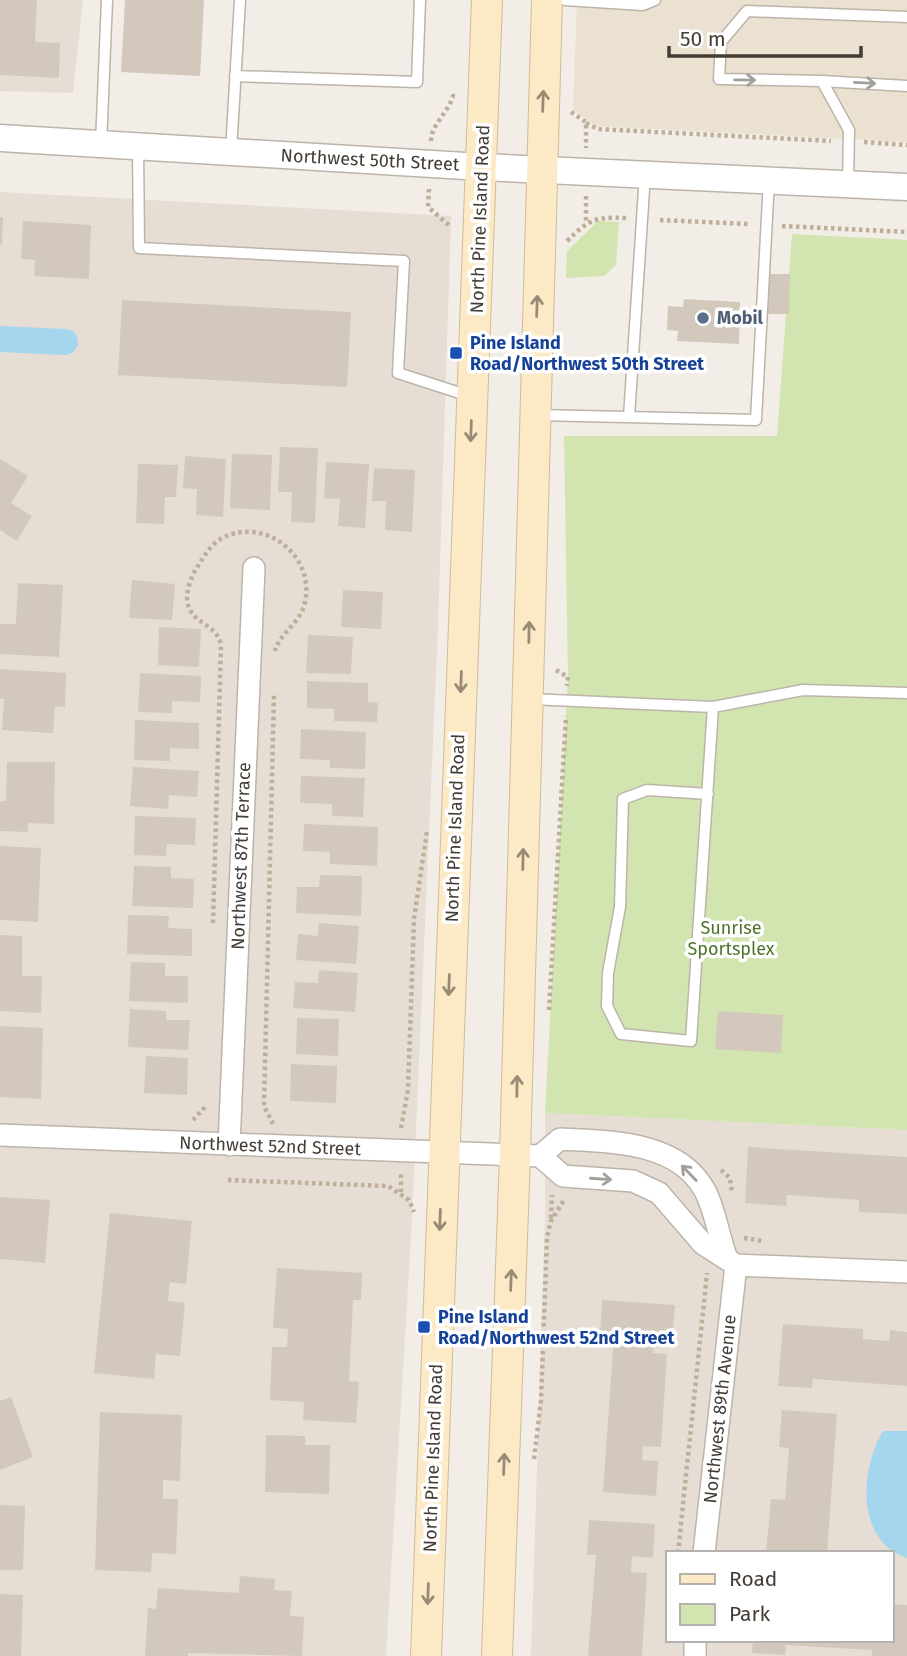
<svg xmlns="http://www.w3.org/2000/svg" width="907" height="1656" viewBox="0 0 907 1656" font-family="'Fira Sans',sans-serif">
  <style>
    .residential { fill: #e6ded4; fill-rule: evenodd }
    .education { fill: #ebe1d0 }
    .green { fill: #d2e5b0 }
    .water { fill: #a4d6ed }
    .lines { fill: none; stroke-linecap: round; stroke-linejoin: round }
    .canal { stroke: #a4d6ed; stroke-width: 26 }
    .building { fill: #d3c8bc }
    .service-casing { stroke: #bdb4a9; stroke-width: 13 }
    .minor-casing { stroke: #bdb4a9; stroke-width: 24 }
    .tertiary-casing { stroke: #bdb4a9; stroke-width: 29 }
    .secondary-casing { stroke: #d0bc97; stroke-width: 32 }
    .path { stroke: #beae9a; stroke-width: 4.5; stroke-dasharray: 3.5 3.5; stroke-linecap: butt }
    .service { stroke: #fff; stroke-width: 10 }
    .minor { stroke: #fff; stroke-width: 21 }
    .tertiary { stroke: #fff; stroke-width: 26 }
    .secondary { stroke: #fceac6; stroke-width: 30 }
    .oneway { stroke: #a29e9a }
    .oneway2 { stroke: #978b76 }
    .service-dot { fill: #5c6f8a; stroke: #fff; stroke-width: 2.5 }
    .transit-dot { fill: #1a4fb4; stroke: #fff; stroke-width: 2.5 }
    .labels { text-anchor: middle; stroke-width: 7; stroke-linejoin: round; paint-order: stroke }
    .street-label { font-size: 18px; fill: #443d35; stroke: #fff }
    .service-label { font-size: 18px; font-weight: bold; fill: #4e5e75; stroke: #fff; text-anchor: start }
    .transit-label { font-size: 18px; font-weight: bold; fill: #164399; stroke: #fff; text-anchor: start }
    .park-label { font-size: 18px; fill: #4e732b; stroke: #fff }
  </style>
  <rect width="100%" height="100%" fill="#f2ede6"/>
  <!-- residential -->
  <path class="residential" d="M0,0H83L73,93L0,91Z
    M0,192L451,216L438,627L412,1220L386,1656H0Z
    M545,1113L907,1130V1656H531L545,1219ZM667,1553H891V1640H667Z"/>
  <!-- education -->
  <path class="education" d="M577,0H907V142L597,126L573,110Z"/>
  <!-- green -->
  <path class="green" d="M598,221L619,222L616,265L604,276L566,278L567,251Z
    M792,234L907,240V1130L545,1113L568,677L564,436H777Z"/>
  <!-- water -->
  <path class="water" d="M883,1431H907V1558C855,1541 860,1469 883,1431Z"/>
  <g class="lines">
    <!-- canal -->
    <path class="canal" d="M0,339L65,342"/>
  </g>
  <!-- building -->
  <path class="building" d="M0,0H37L35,42L60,43L59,78L0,75Z
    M125,0H204L200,76L121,72Z
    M0,217H3L2,245L0,244Z
    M23,221L91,225L89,279L34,276L35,260L21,259Z
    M768,274H790L789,314H766Z
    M684,299L740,302L739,344L677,341L678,331L667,330L668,306L683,307Z
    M122,300L351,312L347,387L118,375Z
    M280,447L318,448L315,523L291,522L292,492H278Z
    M232,454L272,455L270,510L230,508Z
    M185,456L226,459L223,517L196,515L197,489L183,488Z
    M0,459L28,476L11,503L32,516L17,541L0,530Z
    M326,462L369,464L365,528L338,526L340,499L324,498Z
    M138,464L178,465L176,497H165L164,524L136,523Z
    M374,468L415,470L412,532L385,530L386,501H372Z
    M132,580L175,584L172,620L129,618Z
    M18,583L63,585L59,657L0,654V624H16Z
    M343,590L383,592L381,629L341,627Z
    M159,627L201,629L199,667L158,665Z
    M308,635L353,637L351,674L306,673Z
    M0,669L66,673L65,707L55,706L53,733L2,730L4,699H0Z
    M140,673L201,676L200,702L172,701V713L138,712Z
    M307,681L368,683V702L378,703L377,722L334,721V709L307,708Z
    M135,720L199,723V749L170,748V761L134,760Z
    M301,729L366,732L365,769L330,768V760L300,759Z
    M7,762H55L54,824L28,823V832L0,831V801H6Z
    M133,767L199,771L197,797L169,795L168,809L130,806Z
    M301,776L365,778L363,817L332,816V804L300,803Z
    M135,816L196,818L195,845L167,844L166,856L134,855Z
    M304,824L378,827L377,866L330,864V852L303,851Z
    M0,846L41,848L38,922L0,920Z
    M134,866L171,867V878L194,879L193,908L132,906Z
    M320,875L362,876L361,916L296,913L297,887H319Z
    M128,915L169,916L168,928L192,929V956L127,954Z
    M319,923L359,926L356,964L296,960L298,934L318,936Z
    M0,935L22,936V976H42L41,1013L0,1011Z
    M131,962L165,963V976H188V1003L129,1001Z
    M319,970L358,973L355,1012L293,1008L295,982L318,983Z
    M130,1009L166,1011V1020H190L188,1050L128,1047Z
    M718,1011L783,1015L781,1053L715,1049Z
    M297,1018L339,1019L338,1056L296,1054Z
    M0,1026L43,1028L41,1099L0,1097Z
    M146,1056L188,1058L187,1095L144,1093Z
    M291,1064L337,1066L336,1103L290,1101Z
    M748,1147L907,1157V1214L859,1212V1200L787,1195L786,1206L745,1203Z
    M0,1197L50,1200L45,1263L0,1259Z
    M110,1213L192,1221L186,1284L170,1282L168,1301L185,1303L180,1356L156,1354L154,1379L94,1373Z
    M277,1268L362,1273L361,1300H353L349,1381L359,1382L356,1423L303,1420L304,1402L270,1400L272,1347H287L288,1329L273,1328Z
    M602,1300L675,1305L672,1341L654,1340L653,1353L667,1354L661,1447L643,1446L642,1460L658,1461L656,1496L603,1492L614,1336L600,1335Z
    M783,1324L863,1329V1339L889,1341L890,1330L907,1332V1386L813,1379L812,1388L778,1386Z
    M11,1397L33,1457L0,1470V1401Z
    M782,1410L837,1414L827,1553H766L771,1499L785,1500L789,1448L779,1447Z
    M100,1412L182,1415L180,1481L163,1480V1499H178L176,1554L152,1553L151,1572L95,1570Z
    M266,1435L305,1436V1445H330L329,1494L265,1492Z
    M0,1505L25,1506L23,1570H0Z
    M589,1520L655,1524L653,1558L632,1556L631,1572L647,1573L642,1656H588L596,1555H587Z
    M240,1576L275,1579L274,1590L292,1591L290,1616L304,1617L302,1656L188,1653V1656H145L148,1608L156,1609L158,1588L239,1593Z
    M0,1594L23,1595L21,1656H0Z
    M891,1604L907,1605V1656H872V1650L786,1645L785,1655L752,1653L753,1640H891Z"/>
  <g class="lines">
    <defs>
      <path id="service" d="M565,0L643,5L655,0
        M235,76L417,82L420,0
        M822,81L907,86
        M101,144L107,0
        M138,146L139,248L404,261L398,373L469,396
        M231,151L240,0
        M848,184L849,130L822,81L719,79L721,42L747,11L907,17
        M538,415L756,420L769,180
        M629,417L645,174
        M530,699L713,707L691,1041L621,1034L607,1006L608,973L620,907L623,799L647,790L708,794
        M713,707L803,690L907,693"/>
      <path id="minor" d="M0,1135L540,1156L563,1176L633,1181L659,1193L703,1244L736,1265
        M229,1145L254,568
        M540,1156L560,1139C608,1142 676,1140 704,1189C715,1208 718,1235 726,1256
        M736,1265L907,1272
        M704,1553L736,1265
        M695,1640V1656"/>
      <path id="tertiary" d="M0,138L482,167L907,187"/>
      <path id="secondary" d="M426,1656L487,0
        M497,1656L515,1155L547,0"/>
    </defs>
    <!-- service casing -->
    <use href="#service" class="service-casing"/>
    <!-- minor casing -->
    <use href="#minor" class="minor-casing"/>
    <!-- tertiary casing -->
    <use href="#tertiary" class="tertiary-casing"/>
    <!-- secondary casing -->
    <use href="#secondary" class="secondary-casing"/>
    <!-- path -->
    <path class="path" d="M571,112L586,122V148
      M586,123L598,129L831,141
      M431,141C431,125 448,113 453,96L458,97
      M864,142L907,145
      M429,189L428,207L451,227
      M586,196V223
      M660,220L749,224
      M782,226L907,232
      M567,241C590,219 594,217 626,218
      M556,670L568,677L567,686
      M213,923L221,645C217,624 193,624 188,605C185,594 190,579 196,569C203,558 211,543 224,537C267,517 315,557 305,602C301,623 280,632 275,651
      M549,1010L566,716
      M193,1120L206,1106
      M273,1124L264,1106L274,695
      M401,1128L408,1090L414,919L427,831
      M721,1170L730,1178L732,1193
      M228,1180L388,1186L409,1200L414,1212
      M401,1192V1172
      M551,1218L552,1195
      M744,1238L763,1241
      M534,1459L541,1401L547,1237L551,1221L564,1200
      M678,1553L707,1273"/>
    <!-- service -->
    <use href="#service" class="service"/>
    <!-- minor -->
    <use href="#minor" class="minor"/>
    <!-- tertiary -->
    <use href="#tertiary" class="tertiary"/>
    <!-- secondary -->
    <use href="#secondary" class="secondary"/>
  </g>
  <!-- one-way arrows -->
  <defs><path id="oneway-shaft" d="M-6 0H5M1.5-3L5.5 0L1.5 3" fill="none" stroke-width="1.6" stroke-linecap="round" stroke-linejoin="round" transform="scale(1.75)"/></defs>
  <g class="oneway">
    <use href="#oneway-shaft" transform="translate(745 80) rotate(1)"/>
    <use href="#oneway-shaft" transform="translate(865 83) rotate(3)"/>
    <use href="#oneway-shaft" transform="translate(689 1173) rotate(-134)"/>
    <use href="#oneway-shaft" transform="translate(601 1179) rotate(4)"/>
  </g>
  <g class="oneway2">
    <use href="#oneway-shaft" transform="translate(543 101) rotate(-88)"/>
    <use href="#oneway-shaft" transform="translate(537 306) rotate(-88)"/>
    <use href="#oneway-shaft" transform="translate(471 431) rotate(92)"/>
    <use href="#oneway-shaft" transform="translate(529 632) rotate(-89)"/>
    <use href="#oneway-shaft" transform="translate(461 682) rotate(92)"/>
    <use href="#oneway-shaft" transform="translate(523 859) rotate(-89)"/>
    <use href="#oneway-shaft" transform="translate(449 985) rotate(92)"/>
    <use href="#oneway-shaft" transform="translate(517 1086) rotate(-89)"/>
    <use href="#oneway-shaft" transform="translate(440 1220) rotate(92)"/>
    <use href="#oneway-shaft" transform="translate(511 1280) rotate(-88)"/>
    <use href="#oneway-shaft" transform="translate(504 1464) rotate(-88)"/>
    <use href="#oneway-shaft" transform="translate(428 1594) rotate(92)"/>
  </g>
  <!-- markers -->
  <circle class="service-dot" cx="703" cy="318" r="7"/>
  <g class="transit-dot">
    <rect x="449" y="346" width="14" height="14" rx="3.5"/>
    <rect x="417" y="1320" width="14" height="14" rx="3.5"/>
  </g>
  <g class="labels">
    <!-- street labels -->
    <g class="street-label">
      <text transform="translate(370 160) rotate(3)" y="6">Northwest 50th Street</text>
      <text transform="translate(480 219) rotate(-88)" y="6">North Pine Island Road</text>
      <text transform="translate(455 828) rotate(-88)" y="6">North Pine Island Road</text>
      <text transform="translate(241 856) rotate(-88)" y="6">Northwest 87th Terrace</text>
      <text transform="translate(270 1146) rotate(2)" y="6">Northwest 52nd Street</text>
      <text transform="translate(720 1409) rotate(-84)" y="6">Northwest 89th Avenue</text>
      <text transform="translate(433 1458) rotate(-88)" y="6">North Pine Island Road</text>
    </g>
    <!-- service labels -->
    <g class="service-label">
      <text x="717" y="324">Mobil</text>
    </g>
    <!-- transit labels -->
    <g class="transit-label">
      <text x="470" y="349">Pine Island<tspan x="470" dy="21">Road/Northwest 50th Street</tspan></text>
      <text x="438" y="1323">Pine Island<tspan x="438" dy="21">Road/Northwest 52nd Street</tspan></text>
    </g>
    <!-- park labels -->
    <g class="park-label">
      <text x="731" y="934">Sunrise<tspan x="731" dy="21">Sportsplex</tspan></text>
    </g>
  </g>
  <!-- legend -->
  <rect x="666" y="1551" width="228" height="91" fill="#ffffff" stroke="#b4b1ae" stroke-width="2"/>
  <rect x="680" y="1574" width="35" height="10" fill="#fceac6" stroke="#b4b1ae" stroke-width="2"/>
  <text x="729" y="1586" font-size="21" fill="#443d35">Road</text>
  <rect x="680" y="1604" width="35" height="21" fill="#d2e5b0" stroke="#b4b1ae" stroke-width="2"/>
  <text x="729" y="1621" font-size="21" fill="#443d35">Park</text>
  <!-- scale -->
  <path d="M669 46v10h192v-10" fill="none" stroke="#443d35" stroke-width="3.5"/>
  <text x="680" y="46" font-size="21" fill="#443d35" stroke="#ffffff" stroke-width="5" paint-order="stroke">50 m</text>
</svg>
